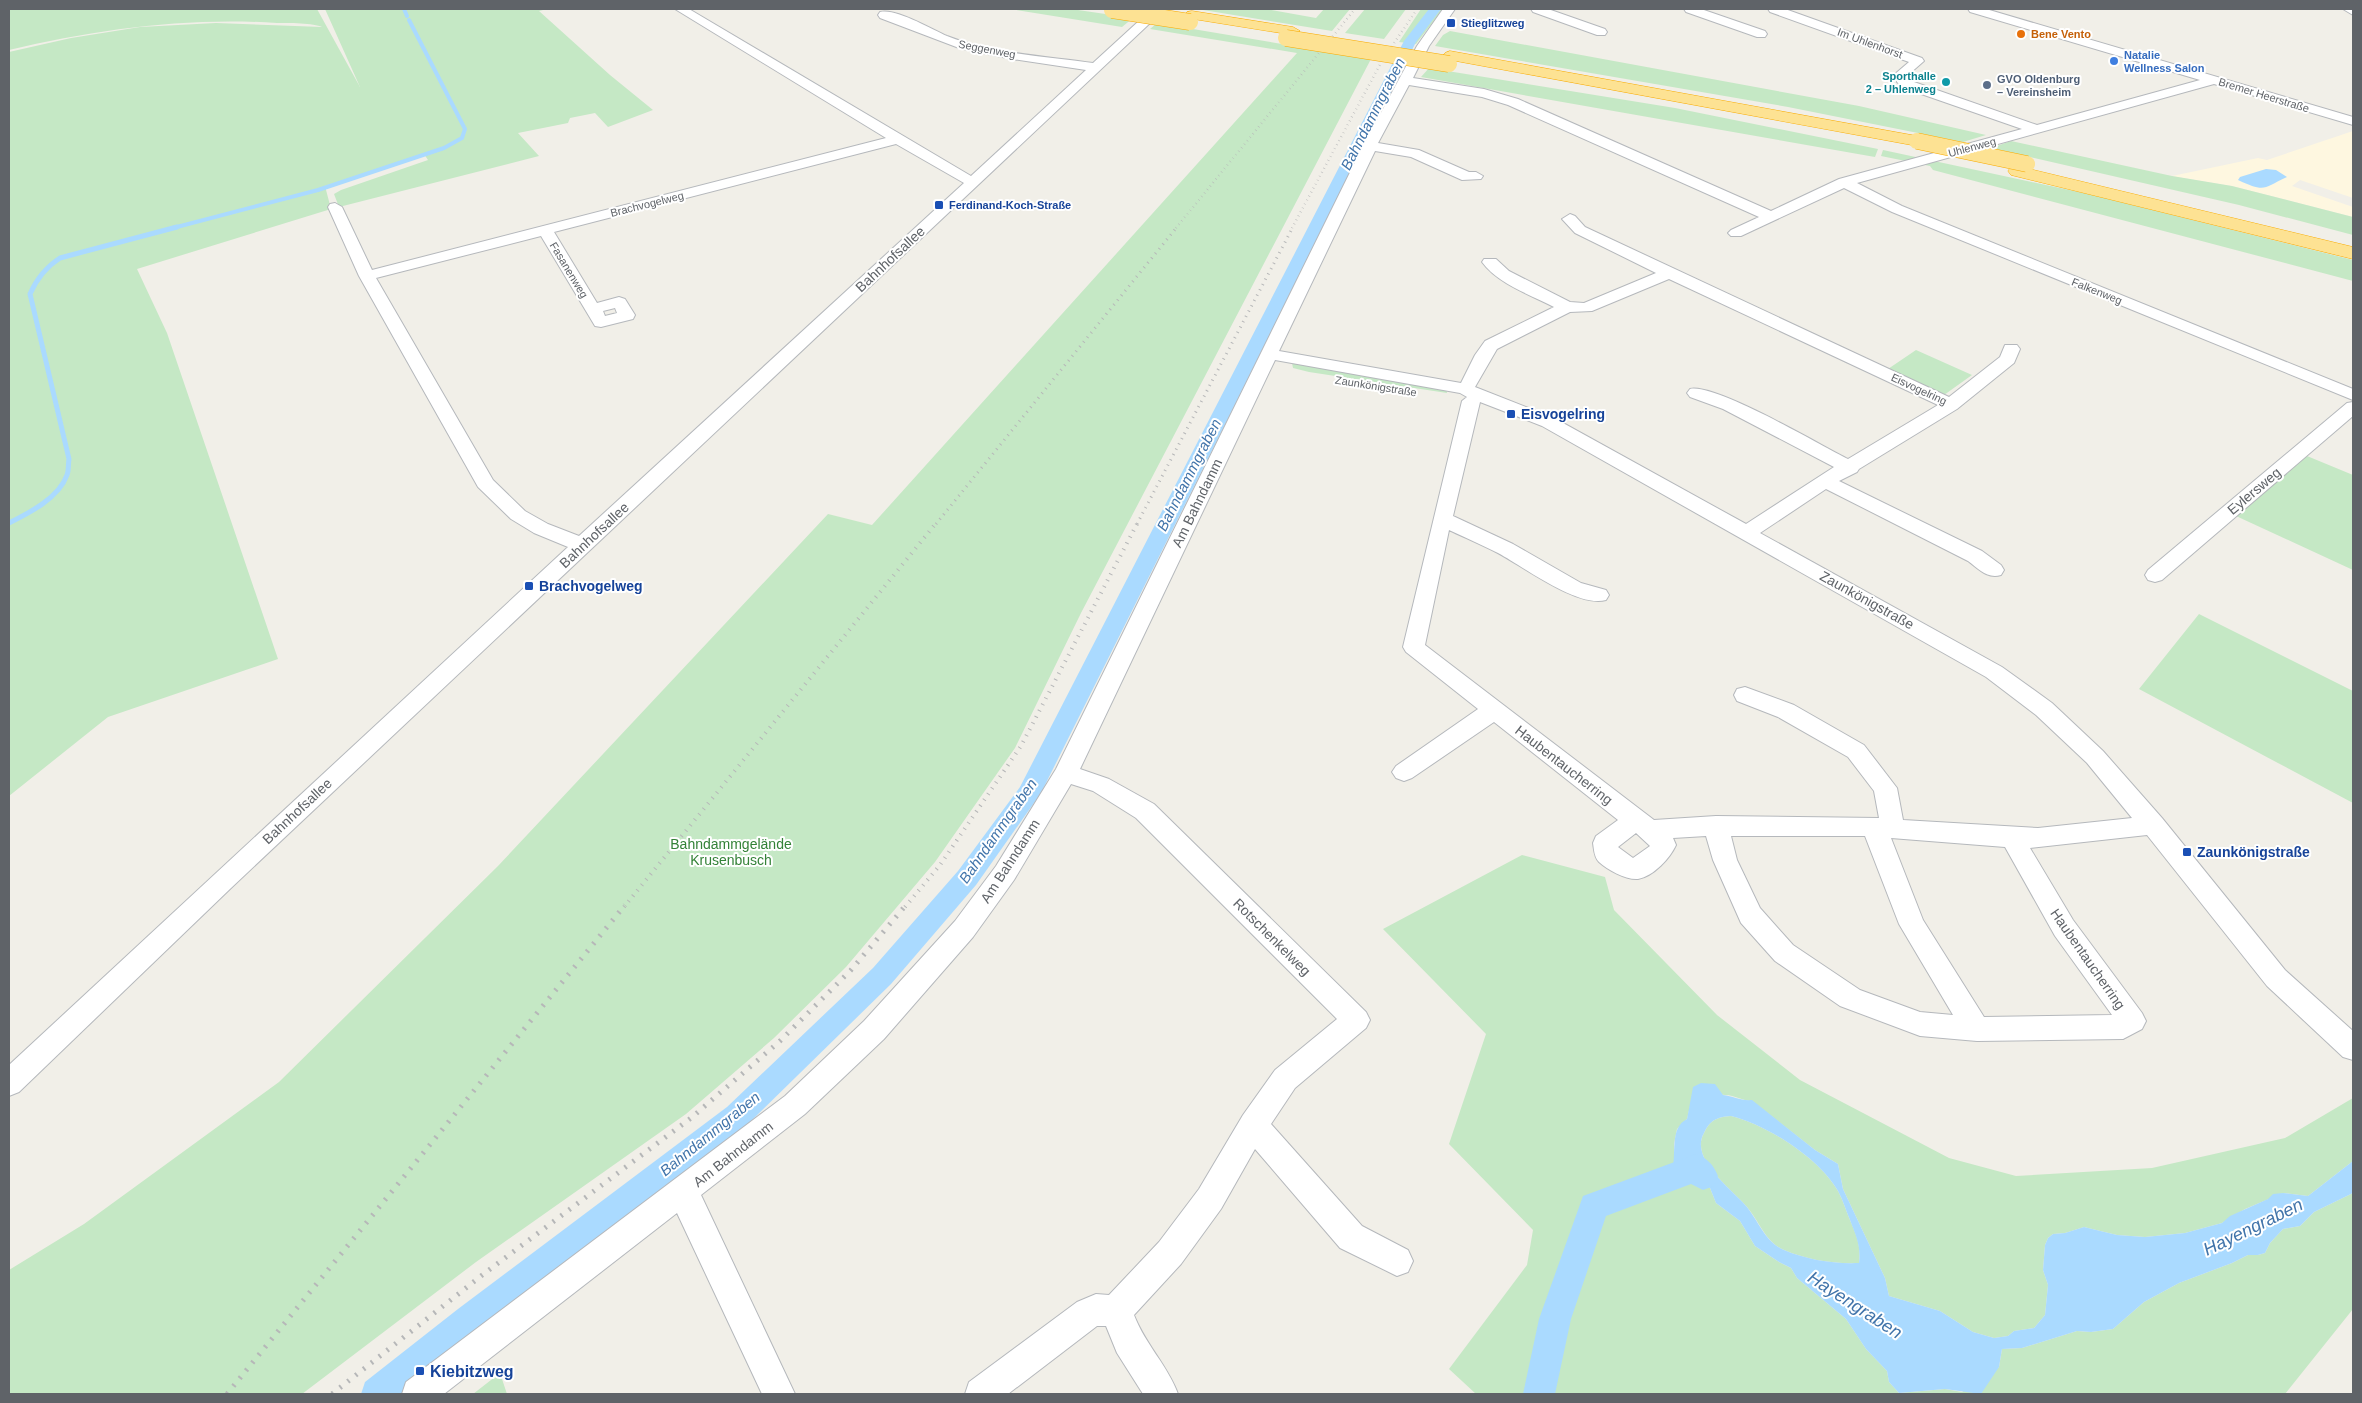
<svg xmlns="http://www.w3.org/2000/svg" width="2362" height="1403" viewBox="0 0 2362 1403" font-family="Arial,sans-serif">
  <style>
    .commercial { fill: #fef7e0 }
    .green { fill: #c5e8c5 }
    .water { fill: #aadaff; fill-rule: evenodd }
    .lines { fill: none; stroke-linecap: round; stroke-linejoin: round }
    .stream-far1 { stroke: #aadaff; stroke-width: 4 }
    .stream { stroke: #aadaff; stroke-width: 5 }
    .canal { fill: #aadaff; fill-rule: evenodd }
    .minor-casing { stroke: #b5b8bc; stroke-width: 2 }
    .highway-casing { stroke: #f9ab00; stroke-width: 1 }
    .minor { fill: #fff; fill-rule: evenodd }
    .highway { fill: #fde293; fill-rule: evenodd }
    .rail-far3 { stroke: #b6b7b8; stroke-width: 2.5; stroke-dasharray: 0.5 4; stroke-linecap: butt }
    .rail-far2 { stroke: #b6b7b8; stroke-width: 3; stroke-dasharray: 1 5; stroke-linecap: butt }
    .rail-far1 { stroke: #b6b7b8; stroke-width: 4; stroke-dasharray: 1 6; stroke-linecap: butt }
    .rail { stroke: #b6b7b8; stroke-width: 5; stroke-dasharray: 2 8; stroke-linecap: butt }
    .highway-bridge-casing { stroke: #f9ab00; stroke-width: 17; stroke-linecap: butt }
    .highway-bridge { stroke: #fde293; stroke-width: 16 }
    .transit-dot { fill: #1a4fb4; stroke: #fff; stroke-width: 2 }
    .food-dot { fill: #e8710a; stroke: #fff; stroke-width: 2 }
    .shop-dot { fill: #3f7fe0; stroke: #fff; stroke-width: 2 }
    .culture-dot { fill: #0f9aa8; stroke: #fff; stroke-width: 2 }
    .service-dot { fill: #5c6f8a; stroke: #fff; stroke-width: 2 }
    .labels { text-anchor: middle; stroke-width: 4; stroke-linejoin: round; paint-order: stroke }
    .far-transit-label { font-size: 11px; font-weight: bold; fill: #164399; stroke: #fff; text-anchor: start }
    .far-food-label { font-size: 11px; font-weight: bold; fill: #c56008; stroke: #fff; text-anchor: start }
    .far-street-label { font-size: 11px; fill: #5f6368; stroke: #fff }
    .far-shop-label { font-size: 11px; font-weight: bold; fill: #366cbe; stroke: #fff; text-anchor: start }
    .far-culture-label { font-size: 11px; font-weight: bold; fill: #0d838f; stroke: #fff; text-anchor: end }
    .far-service-label { font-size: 11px; font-weight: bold; fill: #4e5e75; stroke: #fff; text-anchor: start }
    .street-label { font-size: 14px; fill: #5f6368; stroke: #fff }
    .transit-label { font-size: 14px; font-weight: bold; fill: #164399; stroke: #fff; text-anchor: start }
    .park-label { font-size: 14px; fill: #348238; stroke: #fff }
    .water-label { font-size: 15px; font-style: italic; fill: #4174aa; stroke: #fff }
    .near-transit-label { font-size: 16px; font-weight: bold; fill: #164399; stroke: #fff; text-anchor: start }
    .near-water-label { font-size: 18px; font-style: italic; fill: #4174aa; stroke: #fff }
  </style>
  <rect width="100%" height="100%" fill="#f1efe8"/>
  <!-- commercial -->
  <path class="commercial" d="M2353,131V198L2300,180L2292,186L2353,207V217L2232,186L2172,176L2258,158L2267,160Z"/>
  <!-- green -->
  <path class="green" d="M9,9H317L360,87L325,9H547L539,11L610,75L653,110L608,127L595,113L570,118L568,123L518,133L539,156L339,207L334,194L341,190L428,160L424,154L325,186L331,209L137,269L167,333L278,659L108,717L9,796V52L71,38L140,27L216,23L322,27C314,23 288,23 277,23C187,17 97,29 9,50Z
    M1010,9H1071L1133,18L1122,27Z
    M1197,9H1266L1316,18L1324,9H1350L1332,31Z
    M1365,9H1406L1384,39L1345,33Z
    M1421,9H1443L1416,44L1399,42Z
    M1157,23L1371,59L1081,613L1015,748L935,862L846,967L774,1038L686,1114L476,1262L302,1394H9V1270L84,1224L279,1082L498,866L828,514L872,525L1297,53L1150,29Z
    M1450,31L1859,106L1986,135L1963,142L1788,107L1435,46L1443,35Z
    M1429,68L1675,108L1878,149L1875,157L1421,77Z
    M2011,141L2172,176L2232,186L2353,217V235L2239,205L1991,148Z
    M1883,150L2088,194L2353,260V281L1933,170L1930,166L1881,156Z
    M1916,350L1972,375L1944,395L1888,369Z
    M1292,363L1446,388L1447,393L1309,372L1293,368Z
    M2307,456L2353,475V570L2236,516Z
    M2199,614L2353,691V803L2139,689Z
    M1522,855L1605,877L1614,910L1717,1015L1800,1080L1949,1158L2016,1176L2152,1168L2285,1138L2353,1098V1161L2308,1196L2283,1193L2245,1209L2222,1223L2185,1233L2145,1237L2117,1235L2084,1227L2065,1233L2053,1234L2048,1238L2045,1245L2043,1270L2048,1285L2045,1315L2034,1328L2014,1331L2008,1336L1994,1338L1973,1332L1940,1311L1889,1296L1885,1278L1843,1189L1838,1164L1815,1150L1752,1101C1742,1101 1735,1095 1725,1095C1714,1094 1703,1097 1692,1098L1687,1119L1677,1129L1674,1144V1165L1690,1181H1702L1710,1188L1716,1203L1740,1221L1755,1246L1779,1262L1791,1268L1797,1278L1846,1319L1866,1349L1887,1371L1889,1382L1899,1393L1945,1389L1962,1392L1999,1367L2002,1349L2022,1348L2077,1331L2091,1332L2113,1329L2144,1302L2179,1283L2232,1263L2248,1255H2258L2265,1253L2270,1243L2283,1229L2300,1226L2314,1212L2353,1193V1309L2285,1394H1476L1449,1369L1527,1265L1533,1230L1449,1144L1486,1034L1383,929Z
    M1731,1116C1767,1125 1819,1158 1838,1191C1843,1200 1846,1211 1850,1220C1857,1237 1861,1245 1859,1263C1832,1264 1808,1260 1784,1250C1765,1242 1760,1222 1747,1207C1732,1189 1689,1159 1704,1133C1710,1120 1717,1117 1731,1116Z
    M500,1373L507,1394H473Z"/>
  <!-- water -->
  <path class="water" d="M2266,169L2276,170L2287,177C2263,188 2266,193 2238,180L2240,177Z
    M1701,1083L1715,1084L1723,1095C1733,1096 1741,1101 1752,1100L1815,1150L1838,1164L1843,1189L1885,1278L1889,1296L1940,1311L1973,1332L1994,1338L2008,1336L2014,1331L2034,1328L2045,1315L2048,1285L2043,1270L2045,1245L2048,1238L2053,1234L2065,1233L2084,1227L2117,1235L2145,1237L2185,1233L2222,1223L2230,1216L2268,1199L2273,1194L2283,1193L2308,1196L2353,1161V1193L2314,1212L2300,1226L2283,1229L2270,1243L2265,1253L2258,1255H2248L2232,1263L2179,1283L2144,1302L2113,1329L2091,1332L2077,1331L2022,1348L2002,1349L1999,1367L1981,1394L1945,1389L1899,1393L1889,1382L1887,1371L1866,1349L1846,1319L1797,1278L1791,1268L1779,1262L1755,1246L1740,1221L1716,1203L1710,1188L1702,1182L1690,1181L1672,1171C1677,1154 1669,1128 1687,1119L1693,1087ZM1731,1116C1767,1125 1819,1158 1838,1191C1843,1200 1846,1211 1850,1220C1856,1236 1861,1246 1859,1263C1833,1264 1808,1260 1784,1250C1765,1242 1759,1222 1747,1207C1732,1189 1689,1159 1704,1133C1710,1120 1717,1117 1731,1116Z"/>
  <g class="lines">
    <!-- stream-far1 -->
    <path class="stream-far1" d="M404,9L407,16
      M173,228L318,190L444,148L462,138L465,129L409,20"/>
    <!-- stream -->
    <path class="stream" d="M9,523C29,513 59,498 67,475C69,470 68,464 69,459L30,294C37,278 46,267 60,258L177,227"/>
    <!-- canal -->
    <path class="canal" d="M1429,9H1441L1416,42L1041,793L976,885L891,984L747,1125L480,1331L403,1394H361L365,1382L458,1309L727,1107L873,968L958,871L1020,787L1404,41Z
      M1696,1154C1708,1159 1713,1164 1718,1176L1714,1186L1703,1190L1691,1184L1606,1216L1571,1319L1555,1394H1523L1539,1319L1583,1196Z"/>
    <defs>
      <path id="minor" d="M675,9H689L971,176L1086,70L1012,59L959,48L880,18L878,15L880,12C896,8 931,29 947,36C993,54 1045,56 1093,63L1152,9H1165L231,888L19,1092L9,1096V1065L568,547L534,533L511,519L478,487L359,276L328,207L330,204L335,203L342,207L372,270L886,138ZM896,144L964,183L579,536L548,524L525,511L493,480L376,278L541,236L595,326L601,327L633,319L635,315L625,299L619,297L597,303L554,232ZM615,308L617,313L605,316L603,311Z
        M1443,9H1455L1429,46L1413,78L1484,89L1518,99L1771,211L1839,179L2022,129L1904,88L1897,82L1895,74L1909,62L1770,12L1768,9H1785L1922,58L1924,61L1908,75L1914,82L2037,125L2200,80L1970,12L1968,9H1986L2353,117V125L2214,84L1857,183L1902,206L2353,389V400L1892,212L1844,188L1741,236H1731L1728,233L1731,230L1759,217L1508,105L1482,97L1409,85L1378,143L1419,150L1469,172H1476L1483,176L1481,179L1462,180L1411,157L1375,151L1279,351L1461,383L1475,355L1485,341L1554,307C1531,295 1498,284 1482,262L1484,259H1496L1509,271L1570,302L1584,303L1656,273L1575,233L1562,219L1570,214L1575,216L1585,227L1949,397L2000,357L2005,345H2017L2020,349L2014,363L1957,409L1859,469L1857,472L1839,481L1982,551L2001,565L2004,570L2001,575C1987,579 1979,569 1968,561L1826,489L1760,533L2002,667L2052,703L2103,751L2162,818L2285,970L2353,1031V1060L2343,1057L2267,986L2147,835L2030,848L2073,920L2142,1013L2146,1021L2142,1029L2123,1039L1977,1041L1920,1036L1840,1006L1775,961L1741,923L1713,860L1706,836L1673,838L1676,845C1670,858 1654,876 1638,879C1626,880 1608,870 1599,862C1594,857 1594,849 1593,843L1596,836L1618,820L1494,722L1412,778L1404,781L1396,778L1392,772L1396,766L1478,709L1406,652L1403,647L1462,401L1467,397L1460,393L1275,360L1080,769L1109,779L1154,804L1366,1012L1370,1020L1366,1028L1295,1088L1271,1124L1362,1226L1408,1250L1413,1261L1408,1272L1397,1276L1340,1248L1255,1149L1221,1209L1181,1264L1134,1315C1145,1344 1168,1366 1178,1394H1143L1117,1353L1106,1326H1097L1008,1394H965L969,1382L1077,1302L1096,1294L1109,1295L1159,1242L1199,1189L1243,1115L1275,1070L1337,1019L1136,818L1093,791L1071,784L1014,880L973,937L884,1039L805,1114L701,1195L795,1394H762L677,1213L444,1394H402L406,1382L785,1096L864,1021L955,921L996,866L1056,769L1363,146L1417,46ZM1669,279L1938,405L1848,459C1820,445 1715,383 1690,389L1687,393L1690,397L1723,409L1834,467L1746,524L1554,418L1475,387L1497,349L1570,312L1592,311ZM1480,402L1542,426L1986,677L2036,715L2087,763L2132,818L2038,828L1903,820L1897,788L1864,745L1794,705L1745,687L1737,689L1734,695L1737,701L1778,717L1848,757L1874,791L1879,818L1716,816L1654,820L1425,645L1449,530C1466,538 1482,545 1498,553C1524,567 1578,608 1606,600L1609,595L1606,590L1581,583L1513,544L1453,516ZM1636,833L1650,846L1633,858L1618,847ZM1731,836H1865L1899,924L1953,1015L1920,1012L1860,990L1793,945L1760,908L1737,860ZM1891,838L2005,847L2055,936L2112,1015L1984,1017L1923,920Z
        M1531,9H1548L1605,29L1607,32L1605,35H1597L1533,12Z
        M1684,9H1701L1765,31L1767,34L1765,37H1757L1686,12Z
        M2343,9H2353V15Z
        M2353,402V416L2162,580L2155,582L2148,580L2145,575L2148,570L2347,403Z"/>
      <path id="highway" d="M1192,11L1293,27L1300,31L1293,35L1187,18L1185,15L1187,12Z
        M1450,51L1917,136L1923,137L1925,141L1923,145L1917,146L1445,59L1442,56L1445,53Z
        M2017,166L2353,247V259L2011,175L2008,171L2011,167Z"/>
    </defs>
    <!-- minor casing -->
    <use href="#minor" class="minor-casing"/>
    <!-- highway casing -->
    <use href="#highway" class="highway-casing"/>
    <!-- minor -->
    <use href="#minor" class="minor"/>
    <!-- highway -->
    <use href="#highway" class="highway"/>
    <!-- rail-far3 -->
    <path class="rail-far3" d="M1176,228L1355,9
      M1292,228L1382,61L1417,9"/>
    <!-- rail-far2 -->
    <path class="rail-far2" d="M936,524L1177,227
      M1137,524L1293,227"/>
    <!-- rail-far1 -->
    <path class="rail-far1" d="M624,907L937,522
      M905,907L940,865L1021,746L1138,522"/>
    <!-- rail -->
    <path class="rail" d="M227,1394L625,905
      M332,1394L481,1276L691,1118L780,1041L851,970L906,905"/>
    <defs>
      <path id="highway-bridge" d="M1112,10L1190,22
        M1286,38L1449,64
        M1917,141L2027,164"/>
    </defs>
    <!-- highway-bridge casing -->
    <use href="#highway-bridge" class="highway-bridge-casing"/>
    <!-- highway-bridge -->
    <use href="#highway-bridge" class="highway-bridge"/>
  </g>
  <!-- markers -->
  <g class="transit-dot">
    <rect x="1446" y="18" width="10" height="10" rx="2.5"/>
    <rect x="934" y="200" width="10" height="10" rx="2.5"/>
    <rect x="1506" y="409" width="10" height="10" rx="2.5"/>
    <rect x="524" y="581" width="10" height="10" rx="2.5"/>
    <rect x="2182" y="847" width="10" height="10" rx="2.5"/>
    <rect x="415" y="1366" width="10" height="10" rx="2.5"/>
  </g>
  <circle class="food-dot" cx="2021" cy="34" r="5"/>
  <circle class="shop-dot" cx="2114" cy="61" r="5"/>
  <circle class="culture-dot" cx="1946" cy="82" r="5"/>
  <circle class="service-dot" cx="1987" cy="85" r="5"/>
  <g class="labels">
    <!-- far-transit labels -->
    <g class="far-transit-label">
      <text x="1461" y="27">Stieglitzweg</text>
      <text x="949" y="209">Ferdinand-Koch-Straße</text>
    </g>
    <!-- far-food labels -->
    <g class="far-food-label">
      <text x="2031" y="38">Bene Vento</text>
    </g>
    <!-- far-street labels -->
    <g class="far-street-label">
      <text transform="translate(1870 43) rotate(20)" y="4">Im Uhlenhorst</text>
      <text transform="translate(987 49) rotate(11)" y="4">Seggenweg</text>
      <text transform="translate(2264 95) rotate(17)" y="4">Bremer Heerstraße</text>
      <text transform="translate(1972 147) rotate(-15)" y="4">Uhlenweg</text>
      <text transform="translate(647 204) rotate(-14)" y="4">Brachvogelweg</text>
      <text transform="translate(569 270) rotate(59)" y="4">Fasanenweg</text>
      <text transform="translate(2097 291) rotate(22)" y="4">Falkenweg</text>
      <text transform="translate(1376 386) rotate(9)" y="4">Zaunkönigstraße</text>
      <text transform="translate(1919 389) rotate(25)" y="4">Eisvogelring</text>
    </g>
    <!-- far-shop labels -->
    <g class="far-shop-label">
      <text x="2124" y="59">Natalie<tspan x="2124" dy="13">Wellness Salon</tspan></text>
    </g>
    <!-- far-culture labels -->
    <g class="far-culture-label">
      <text x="1936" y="80">Sporthalle<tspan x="1936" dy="13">2 – Uhlenweg</tspan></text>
    </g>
    <!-- far-service labels -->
    <g class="far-service-label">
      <text x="1997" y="83">GVO Oldenburg<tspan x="1997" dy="13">– Vereinsheim</tspan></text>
    </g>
    <!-- street labels -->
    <g class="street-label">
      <text transform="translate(890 259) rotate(-43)" y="5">Bahnhofsallee</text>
      <text transform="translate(2254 491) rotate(-40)" y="5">Eylersweg</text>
      <text transform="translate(1197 503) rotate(-64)" y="5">Am Bahndamm</text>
      <text transform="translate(594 535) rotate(-43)" y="5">Bahnhofsallee</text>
      <text transform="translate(1867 600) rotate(29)" y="5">Zaunkönigstraße</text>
      <text transform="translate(1564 765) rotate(38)" y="5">Haubentaucherring</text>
      <text transform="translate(297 811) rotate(-43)" y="5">Bahnhofsallee</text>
      <text transform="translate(1010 861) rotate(-57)" y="5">Am Bahndamm</text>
      <text transform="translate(1272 937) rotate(45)" y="5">Rotschenkelweg</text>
      <text transform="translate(2088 959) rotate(55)" y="5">Haubentaucherring</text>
      <text transform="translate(733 1154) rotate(-38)" y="5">Am Bahndamm</text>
    </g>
    <!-- transit labels -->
    <g class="transit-label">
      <text x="1521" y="419">Eisvogelring</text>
      <text x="539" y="591">Brachvogelweg</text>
      <text x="2197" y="857">Zaunkönigstraße</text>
    </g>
    <!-- park labels -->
    <g class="park-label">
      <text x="731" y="849">Bahndammgelände<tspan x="731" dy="16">Krusenbusch</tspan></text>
    </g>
    <!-- water labels -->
    <g class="water-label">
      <text transform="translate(1373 114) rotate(-63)" y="5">Bahndammgraben</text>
      <text transform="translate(1189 475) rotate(-63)" y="5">Bahndammgraben</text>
      <text transform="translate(998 831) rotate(-55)" y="5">Bahndammgraben</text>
      <text transform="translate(710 1134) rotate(-39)" y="5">Bahndammgraben</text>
    </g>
    <!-- near-transit labels -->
    <g class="near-transit-label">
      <text x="430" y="1377">Kiebitzweg</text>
    </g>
    <!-- near-water labels -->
    <g class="near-water-label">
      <text transform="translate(2253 1227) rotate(-26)" y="6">Hayengraben</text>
      <text transform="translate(1855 1305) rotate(33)" y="6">Hayengraben</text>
    </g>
  </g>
  <!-- border -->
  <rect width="2362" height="1403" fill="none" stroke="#5f6368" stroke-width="20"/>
</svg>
